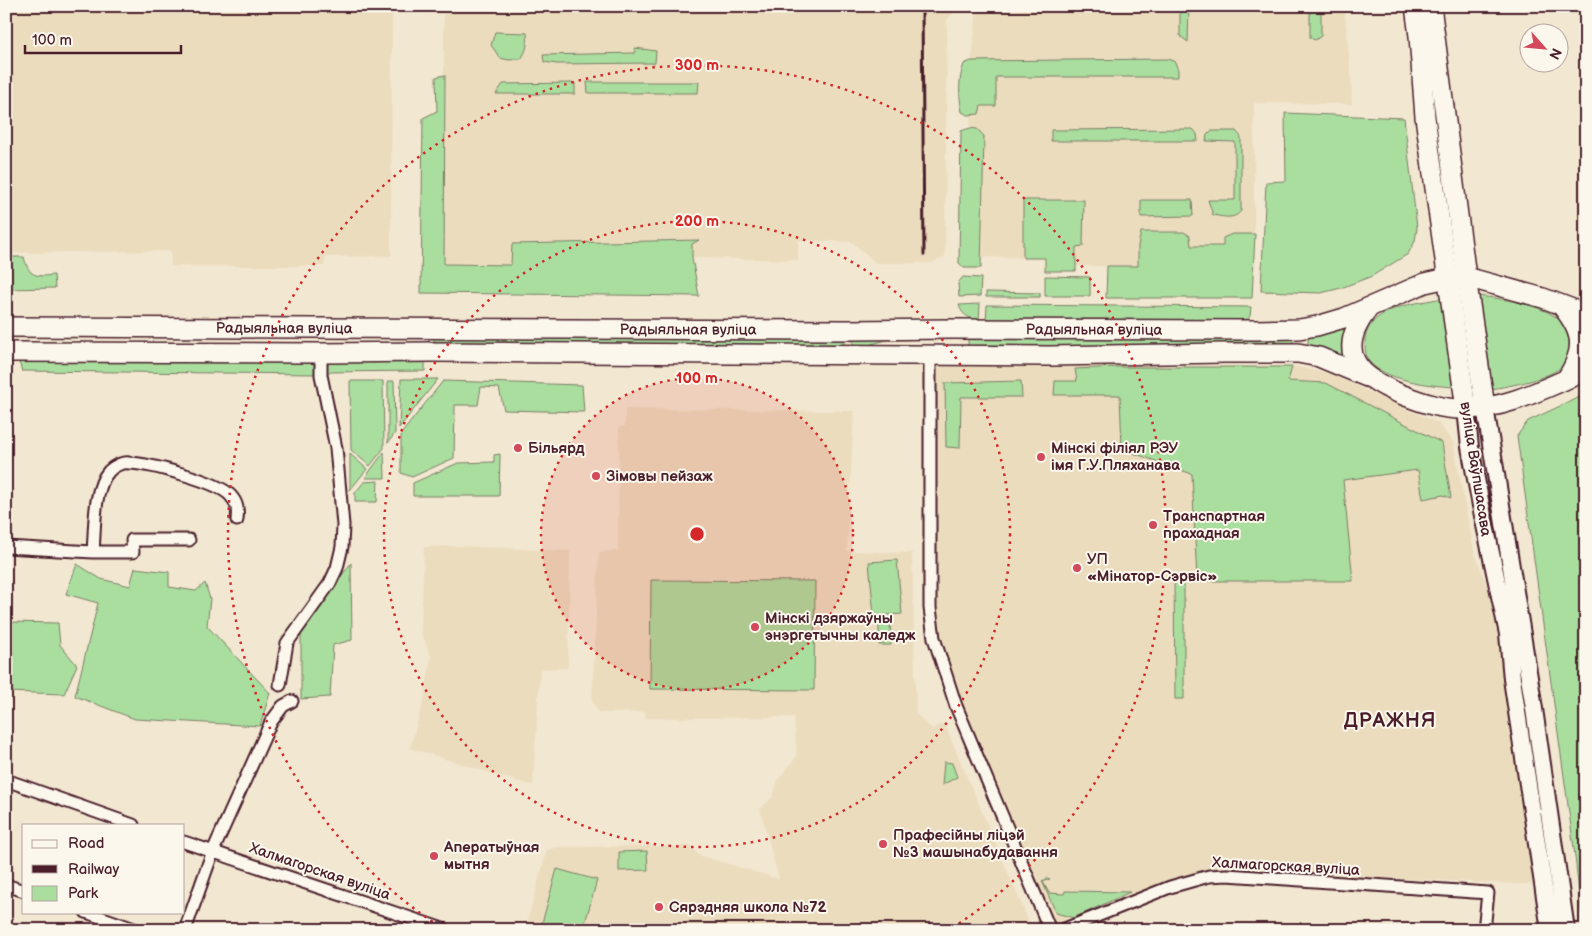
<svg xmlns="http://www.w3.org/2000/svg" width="1592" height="936" viewBox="0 0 1592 936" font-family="'Balsamiq Sans',sans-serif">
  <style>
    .built { fill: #ebdcbe }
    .green { fill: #aade9f; stroke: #7a7e65 }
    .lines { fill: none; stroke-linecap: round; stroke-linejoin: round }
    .minor-casing { stroke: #4a1f2b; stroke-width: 15 }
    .secondary-casing { stroke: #4a1f2b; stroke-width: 20 }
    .primary-casing { stroke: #4a1f2b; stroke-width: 22 }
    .minor { stroke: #fbf7ec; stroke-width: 11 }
    .secondary { stroke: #fbf7ec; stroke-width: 16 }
    .primary { stroke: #fbf7ec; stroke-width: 19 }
    .rail { stroke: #4a1f2b; stroke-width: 3 }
    .ring { fill: none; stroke: #d62828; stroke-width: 2.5; stroke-dasharray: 2.5 5 }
    .poi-dot { fill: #d1495b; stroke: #fbf7ec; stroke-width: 2 }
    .labels { text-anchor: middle; stroke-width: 4; stroke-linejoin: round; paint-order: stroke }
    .street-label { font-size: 15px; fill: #4a1f2b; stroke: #fbf7ec }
    .poi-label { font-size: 15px; font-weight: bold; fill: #4a1f2b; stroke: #fbf7ec; text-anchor: start }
    .district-label { font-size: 20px; font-weight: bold; letter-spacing: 1px; fill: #4a1f2b; stroke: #fbf7ec }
    .centre { fill: #d62828; stroke: #fbf7ec; stroke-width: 2.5 }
    .ring-label { font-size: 15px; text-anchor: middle; font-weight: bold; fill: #d62828; stroke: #fbf7ec; stroke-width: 4; stroke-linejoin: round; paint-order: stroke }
  </style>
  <rect width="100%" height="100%" fill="#f2e7d1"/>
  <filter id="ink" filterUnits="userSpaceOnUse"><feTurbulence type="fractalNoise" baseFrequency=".02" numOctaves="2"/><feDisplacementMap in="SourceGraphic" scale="10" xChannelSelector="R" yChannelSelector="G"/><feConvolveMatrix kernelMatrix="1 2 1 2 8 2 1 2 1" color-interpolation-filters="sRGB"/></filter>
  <g filter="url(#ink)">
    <!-- built -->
    <path class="built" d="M6,6H896L930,9L931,6H1344L1351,75L1352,104L1254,103V259L1139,260L1138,266H1076V258L968,257L971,68L977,11L956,10L947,20L945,257L931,263H876L852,242L798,240V260L692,258L512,265L444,264V13L392,11L391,256L325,257L324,266H171V251L6,253Z
      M1576,6H1586V75Z
      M933,365L1292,366L1330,374L1438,423L1453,442L1474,551L1492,599L1538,885L1367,877L1238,873H1194L1050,930H1043L971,748L931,621L929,438H936L937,411L930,410Z
      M625,409L854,411L847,551L912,553L916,714L932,729L944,723L1032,929L525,930L547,850L557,847L692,846L698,855L779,879L760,809L773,797L778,780L797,756L794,717L646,718L645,712L599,713L592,701L599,552L618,551L619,427L625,426Z
      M458,546L570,551L568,668L540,669L533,785L523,783L410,748L424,700L431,657L421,632L424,547Z"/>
    <!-- green -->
    <path class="green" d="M1180,6H1189L1188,42L1180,36Z
      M1310,6H1321V36L1315,40L1310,38Z
      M495,32L527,33C528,44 527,50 521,59L509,60L500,58L491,45Z
      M635,48L656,51L655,63L557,64L544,62L543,55L635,53Z
      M1168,59L1175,62L1178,70V77H996V106H981L979,114L968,115L962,112C959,95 958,80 964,64L971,61Z
      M445,75L444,264L511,265L512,244L699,240L692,244V258L699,296L421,293L423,118L437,111L436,77Z
      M587,82H699L698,93H588Z
      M575,83V94H496L503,84Z
      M1285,113L1404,118L1417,228L1415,241L1408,254L1372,276L1341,288L1321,293L1261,291L1266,182L1286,181Z
      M970,128L977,129L984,136L981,268H964L959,263L961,131Z
      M1193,129L1197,134L1198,141H1051V130Z
      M1211,131H1236L1241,137V211C1234,220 1224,217 1213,215L1208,200H1235V142L1206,141L1207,135Z
      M1023,200H1084L1083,246L1076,247V271H1045V258H1023Z
      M1141,200H1192L1193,216L1141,217Z
      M1141,232H1184L1190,236L1191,246H1223V238L1232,234H1255L1252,298H1106L1107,266H1138V246Z
      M6,257H24C29,277 36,277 54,275L55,288L6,289Z
      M1045,276L1090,277V296H1045Z
      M963,277L981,278L980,296L959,297L958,283Z
      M986,292L1040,293V297H986Z
      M1479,296C1502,299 1536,303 1556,317C1563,322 1569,335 1569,343C1569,351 1568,359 1563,365C1551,379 1509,386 1491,389Z
      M1443,298L1455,387C1433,386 1381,380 1368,360C1366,357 1365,349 1365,345C1364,334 1369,325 1377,318C1393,305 1423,302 1443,298Z
      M980,304L979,321C970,318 962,316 959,305Z
      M987,305L1251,307L1250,316L1247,320L986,321Z
      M1345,325L1342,345L1344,358L1308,348V336L1332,332Z
      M434,334L844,336L845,346L434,343Z
      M853,336L944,337V339L887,340L868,345L853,346Z
      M968,337L1293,338V347L968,346Z
      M47,359L314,360L317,374L22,371L19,362Z
      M425,360V371L324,372L326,362Z
      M1119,367H1292L1288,381L1326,383L1442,443L1451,498L1443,495L1423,499L1418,470L1343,480L1353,581H1197L1192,474L1122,449L1120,395H1054L1055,381H1077L1075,369Z
      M401,379H438L399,428Z
      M350,381H383L384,448L370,466L351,450Z
      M388,381H394L395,433L388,443Z
      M443,381L582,385L584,412L504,410L499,388L481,387L478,405H455L454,458L412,477L401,473V434Z
      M1021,381L1022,397H961L960,448L946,447L945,383Z
      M1586,394V930H1583L1575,856L1517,436L1528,421Z
      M384,452L385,478H365Z
      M350,454L367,469L350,490Z
      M500,454L499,496H413V483L458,463L494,462V455Z
      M378,481L377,502H355V493L364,482Z
      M897,560L902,614L874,616L869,562Z
      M351,563L352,640L333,645L330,697L301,699V631Z
      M77,564L101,579L130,586L135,568L169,572V587L196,591L205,583L210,599L207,626L270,693L260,726L135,719L75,696L98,603L66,594Z
      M1174,575H1184V699H1175Z
      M651,580L815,581L814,690L650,689Z
      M879,619H890L891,645H879Z
      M6,622L58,623L60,645L77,665L64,694L6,692Z
      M944,762L952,763L957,777L942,785Z
      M647,851L648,870L619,871V852Z
      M557,869L597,880L583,930H567L542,923Z
      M1047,878L1050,879L1043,882L1049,893L1064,894L1065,891L1130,892L1074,918L1056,913L1042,881Z"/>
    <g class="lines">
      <defs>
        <path id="minor" d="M930,355V608L934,638L956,706L1050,930
          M6,547L93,552H133L132,540H189
          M93,552C95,530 93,488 109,471C114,466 122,462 129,463C151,464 216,481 230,495C238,503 238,511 237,520
          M280,685L287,643L330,583L337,568L342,547L343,525L336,448L321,375V353
          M6,780L133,825
          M184,842L446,930
          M6,885L24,891
          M86,912L137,930
          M185,930L213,851L271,722L283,706L292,701
          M1062,930L1170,887L1209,876L1227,875L1488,893L1484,930"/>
        <path id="secondary" d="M1485,407L1533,702L1566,930
          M1466,409L1470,447L1482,511L1508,634L1512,679L1550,930"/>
        <g id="primary">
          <path d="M1415,6L1419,36L1425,117L1466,409"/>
          <path d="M1431,6L1466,277L1485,407"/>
          <path d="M1561,305C1583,332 1586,348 1567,378"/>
          <path d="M1369,308C1333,353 1358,377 1403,395C1423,403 1444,410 1466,409C1508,409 1548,386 1586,371"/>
          <path id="s1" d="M6,327L849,330L951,329L1256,330L1299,329L1317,326L1344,318L1425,283L1447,278L1466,277L1543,298L1586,314"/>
          <path d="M6,352L321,353L431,352L1050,356L1224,353H1298L1319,357L1367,377"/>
        </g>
      </defs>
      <!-- minor casing -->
      <use href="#minor" class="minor-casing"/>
      <!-- secondary casing -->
      <use href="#secondary" class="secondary-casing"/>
      <!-- primary casing -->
      <use href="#primary" class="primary-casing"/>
      <!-- minor -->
      <use href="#minor" class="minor"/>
      <!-- secondary -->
      <use href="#secondary" class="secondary"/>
      <!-- primary -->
      <use href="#primary" class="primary"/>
      <!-- rail -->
      <path class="rail" d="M922,6L924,255"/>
    </g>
  </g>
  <!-- distance rings -->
  <circle cx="697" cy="534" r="156" fill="#d62828" fill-opacity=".12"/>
  <g class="ring">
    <circle cx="697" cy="534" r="156"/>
    <circle cx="697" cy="534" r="313"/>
    <path d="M445 930A469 469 0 1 1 949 930"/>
  </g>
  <!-- markers -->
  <g class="poi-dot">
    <circle cx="518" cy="448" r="5"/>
    <circle cx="1041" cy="457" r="5"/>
    <circle cx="596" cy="476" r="5"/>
    <circle cx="1153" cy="525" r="5"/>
    <circle cx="1077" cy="568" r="5"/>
    <circle cx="755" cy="627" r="5"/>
    <circle cx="883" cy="844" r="5"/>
    <circle cx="434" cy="856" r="5"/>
    <circle cx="659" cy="907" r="5"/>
  </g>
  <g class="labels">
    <!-- street labels -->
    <g class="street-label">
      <text dy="5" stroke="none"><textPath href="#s1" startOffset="278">Радыяльная вуліца</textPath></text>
      <text dy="5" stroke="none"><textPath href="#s1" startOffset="1088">Радыяльная вуліца</textPath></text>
      <text dy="5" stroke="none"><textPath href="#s1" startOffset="682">Радыяльная вуліца</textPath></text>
      <text transform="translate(1476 469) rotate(81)" y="5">вуліца Ваўпшасава</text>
      <text transform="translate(1286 866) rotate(3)" y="5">Халмагорская вуліца</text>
      <text transform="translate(320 871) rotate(19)" y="5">Халмагорская вуліца</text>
    </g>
    <!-- poi labels -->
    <g class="poi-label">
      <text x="528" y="453">Більярд</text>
      <text x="1051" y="453">Мінскі філіял РЭУ<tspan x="1051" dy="17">імя Г.У.Пляханава</tspan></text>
      <text x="606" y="481">Зімовы пейзаж</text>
      <text x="1163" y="521">Транспартная<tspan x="1163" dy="17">прахадная</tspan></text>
      <text x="1087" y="564">УП<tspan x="1087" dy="17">«Мінатор-Сэрвіс»</tspan></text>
      <text x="765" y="623">Мінскі дзяржаўны<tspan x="765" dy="17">энэргетычны каледж</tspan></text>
      <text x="893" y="840">Прафесійны ліцэй<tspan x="893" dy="17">№3 машынабудавання</tspan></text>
      <text x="444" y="852">Аператыўная<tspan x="444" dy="17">мытня</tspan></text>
      <text x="669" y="912">Сярэдняя школа №72</text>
    </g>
    <!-- district labels -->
    <g class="district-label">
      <text x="1390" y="727">ДРАЖНЯ</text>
    </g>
  </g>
  <circle cx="697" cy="534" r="8" class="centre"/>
  <g class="ring-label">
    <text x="697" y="70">300 m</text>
    <text x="697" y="226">200 m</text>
    <text x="697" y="383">100 m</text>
  </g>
  <!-- margin -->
  <rect width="1592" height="936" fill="none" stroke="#fbf7ec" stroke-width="25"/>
  <rect x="12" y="12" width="1567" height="911" fill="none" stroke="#4a1f2b" stroke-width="2" filter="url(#ink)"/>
  <!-- legend -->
  <rect x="22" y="824" width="162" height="90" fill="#fbf7ec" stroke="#b4a19f"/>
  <rect x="32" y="840" width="25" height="8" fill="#fbf7ec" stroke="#b4a19f"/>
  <text x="68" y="848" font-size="15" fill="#4a1f2b">Road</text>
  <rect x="32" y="865" width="25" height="8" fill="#4a1f2b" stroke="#b4a19f"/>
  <text x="68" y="874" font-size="15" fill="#4a1f2b">Railway</text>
  <rect x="32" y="886" width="25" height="15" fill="#aade9f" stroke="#b4a19f"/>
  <text x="68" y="898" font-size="15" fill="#4a1f2b">Park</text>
  <!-- north arrow -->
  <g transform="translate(1544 48) rotate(117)"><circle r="24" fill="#fbf7ec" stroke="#b4a19f"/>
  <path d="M0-4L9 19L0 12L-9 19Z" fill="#d1495b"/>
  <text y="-8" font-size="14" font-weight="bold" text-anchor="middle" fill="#4a1f2b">N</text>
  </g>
  <!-- scale -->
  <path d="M25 45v8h156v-8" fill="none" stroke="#4a1f2b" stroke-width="2.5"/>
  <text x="32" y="45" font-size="15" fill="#4a1f2b" stroke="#fbf7ec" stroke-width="4" paint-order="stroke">100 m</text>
</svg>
